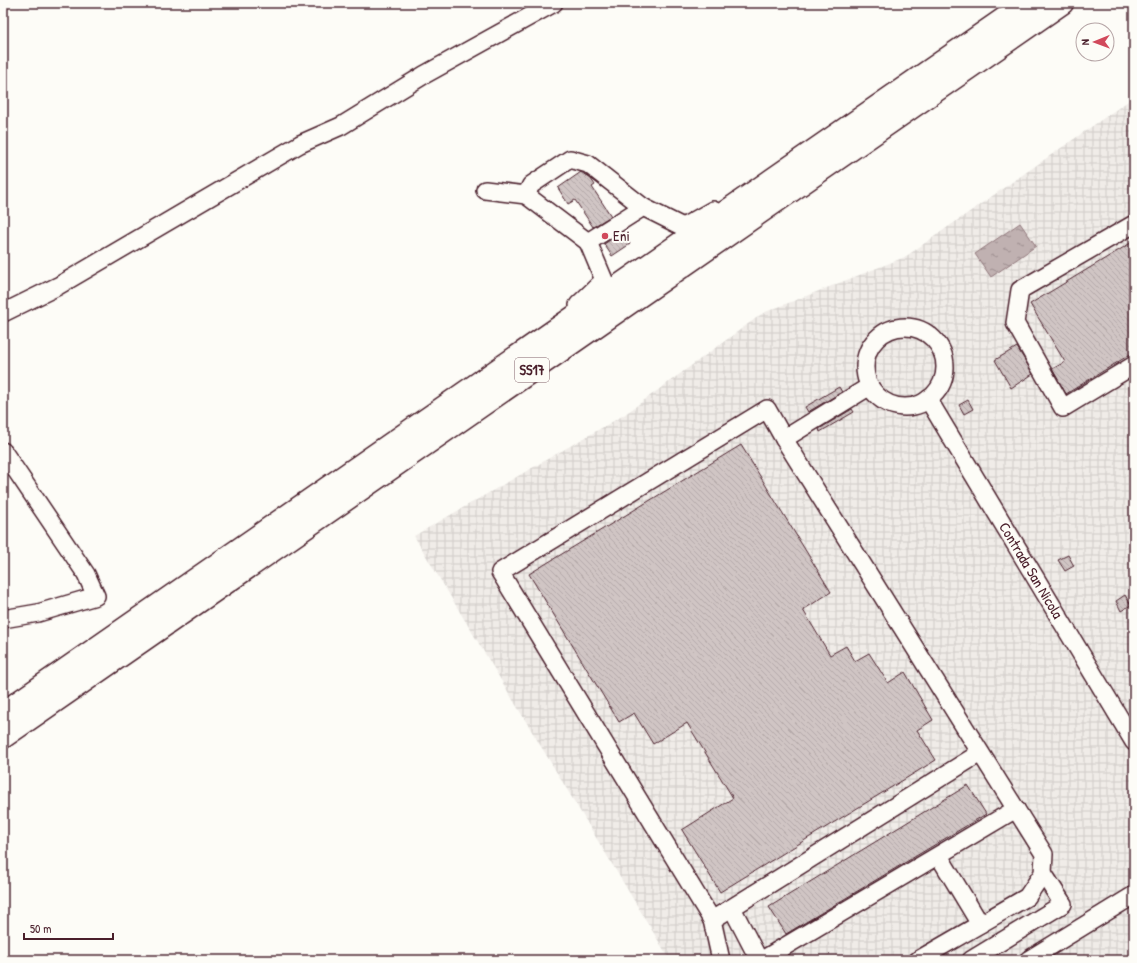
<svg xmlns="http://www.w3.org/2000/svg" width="1137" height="963" viewBox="0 0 1137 963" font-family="'Patrick Hand',sans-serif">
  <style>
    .industrial { fill: url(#industrial-grid) }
    .water { fill: url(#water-ripples); stroke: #91777b }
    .building { fill: url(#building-back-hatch); stroke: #4a1f2b }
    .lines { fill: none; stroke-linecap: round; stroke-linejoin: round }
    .minor-casing { stroke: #4a1f2b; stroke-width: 20 }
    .highway-casing { stroke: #4a1f2b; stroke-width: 25 }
    .minor { stroke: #fdfcf7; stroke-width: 17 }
    .highway { stroke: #fdfcf7; stroke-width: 22 }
    .poi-dot { fill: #d1495b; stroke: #fdfcf7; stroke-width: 1.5 }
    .labels { text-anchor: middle; stroke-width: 4; stroke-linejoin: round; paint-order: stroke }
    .shield { fill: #fdfcf7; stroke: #806168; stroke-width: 1 }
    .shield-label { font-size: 14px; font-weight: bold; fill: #4a1f2b }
    .poi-label { font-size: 15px; fill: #4a1f2b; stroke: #fdfcf7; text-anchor: start }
    .street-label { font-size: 15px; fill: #4a1f2b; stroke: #fdfcf7 }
  </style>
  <defs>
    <pattern id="industrial-grid" width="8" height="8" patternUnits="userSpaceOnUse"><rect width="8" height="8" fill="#f0ece8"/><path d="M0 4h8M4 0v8" fill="none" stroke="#cfcac7"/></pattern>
    <pattern id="water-ripples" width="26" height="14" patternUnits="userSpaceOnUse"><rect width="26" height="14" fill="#c0b1b1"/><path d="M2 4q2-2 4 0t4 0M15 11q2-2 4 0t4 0" fill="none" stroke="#9e8f90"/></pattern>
    <pattern id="building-back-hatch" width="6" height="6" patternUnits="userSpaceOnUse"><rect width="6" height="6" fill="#d0c5c4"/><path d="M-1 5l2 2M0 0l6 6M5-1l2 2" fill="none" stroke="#b4a9a9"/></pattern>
  </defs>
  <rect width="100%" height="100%" fill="#fdfcf7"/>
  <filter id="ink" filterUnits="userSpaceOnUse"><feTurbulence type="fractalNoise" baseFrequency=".025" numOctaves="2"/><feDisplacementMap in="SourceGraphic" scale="8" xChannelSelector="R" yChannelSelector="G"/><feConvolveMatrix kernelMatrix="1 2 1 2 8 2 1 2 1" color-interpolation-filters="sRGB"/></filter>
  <g filter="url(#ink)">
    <!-- industrial -->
    <path class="industrial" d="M1134,97V960H670L414,536L624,415L763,313L905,257Z"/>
    <!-- water -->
    <path class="water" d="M1020,223L1036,246L991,277L975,254Z"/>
    <!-- building -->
    <path class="building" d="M581,172L591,179L595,185L592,187L611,216L593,227L575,200L568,204L558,188Z
      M622,232L630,244L612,256L604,244Z
      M1134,241V352L1066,394L1052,369L1065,362L1030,304Z
      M1017,347L1033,374L1011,388L995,360Z
      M839,387L842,392L808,412L805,407Z
      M968,400L973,409L964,414L959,405Z
      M852,409L854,412L820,432L819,429Z
      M741,445L831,592L803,610L830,655L846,646L855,661L869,653L888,683L905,672L933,720L917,730L936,760L720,892L682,830L733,798L687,723L653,744L634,713L619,722L529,574Z
      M1068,555L1074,566L1065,571L1058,560Z
      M1125,595L1131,605L1121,611L1116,601Z
      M968,785L986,814L786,934L769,907Z"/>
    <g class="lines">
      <defs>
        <g id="minor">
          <path d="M485,190L526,195"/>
          <path d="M1134,224L1020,290L1015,323L1063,408L1134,365"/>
          <path d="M588,242L526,195L531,185L570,159L588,164L643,207"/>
          <path d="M578,305L604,280L588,242L643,207L683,227L713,210"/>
          <path d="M3,313L58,286L300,144L341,126L424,75L554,3"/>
          <circle cx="905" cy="367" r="40"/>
          <path id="s1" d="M928,399L1134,742"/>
          <path d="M784,439L870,386"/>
          <path d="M3,451L86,574L96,596L38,613L3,619"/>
          <path d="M939,856L980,924"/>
          <path d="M732,908L759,960"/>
          <path d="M712,920L721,960"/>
          <path d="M762,960L1016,809"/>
          <path d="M918,960L1027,897L1043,873L1044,854L784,439L767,409L500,572L712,920L980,753"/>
          <path d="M971,960L1063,904L1043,873"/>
          <path d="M1028,960L1134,895"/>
        </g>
        <path id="highway" d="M3,713L1027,3
          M3,737L1062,3"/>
      </defs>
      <!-- minor casing -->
      <use href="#minor" class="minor-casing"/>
      <!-- highway casing -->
      <use href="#highway" class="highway-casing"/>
      <!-- minor -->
      <use href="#minor" class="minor"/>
      <!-- highway -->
      <use href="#highway" class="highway"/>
    </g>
  </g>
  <!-- markers -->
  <circle class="poi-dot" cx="605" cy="236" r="4"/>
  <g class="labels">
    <!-- shield labels -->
    <rect class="shield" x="515" y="358" width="34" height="24" rx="3"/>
    <g class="shield-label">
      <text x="532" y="375">SS17</text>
    </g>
    <!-- poi labels -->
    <g class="poi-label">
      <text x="613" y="241">Eni</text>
    </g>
    <!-- street labels -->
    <g class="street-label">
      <text dy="5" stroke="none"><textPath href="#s1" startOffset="200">Contrada San Nicola</textPath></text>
    </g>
  </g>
  <!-- margin -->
  <rect width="1137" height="963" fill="none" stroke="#fdfcf7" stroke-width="16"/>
  <rect x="8" y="8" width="1121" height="947" fill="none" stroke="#4a1f2b" stroke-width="1.5" filter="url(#ink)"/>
  <!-- north arrow -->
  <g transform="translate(1095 42) rotate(269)"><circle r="19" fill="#fdfcf7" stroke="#b5a4a5"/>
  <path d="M0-3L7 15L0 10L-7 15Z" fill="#d1495b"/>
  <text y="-6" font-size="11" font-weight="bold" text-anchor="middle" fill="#4a1f2b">N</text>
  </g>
  <!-- scale -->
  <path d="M24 933v6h89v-6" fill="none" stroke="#4a1f2b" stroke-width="2"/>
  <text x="30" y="933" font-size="12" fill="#4a1f2b" stroke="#fdfcf7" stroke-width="3" paint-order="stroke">50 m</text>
</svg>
